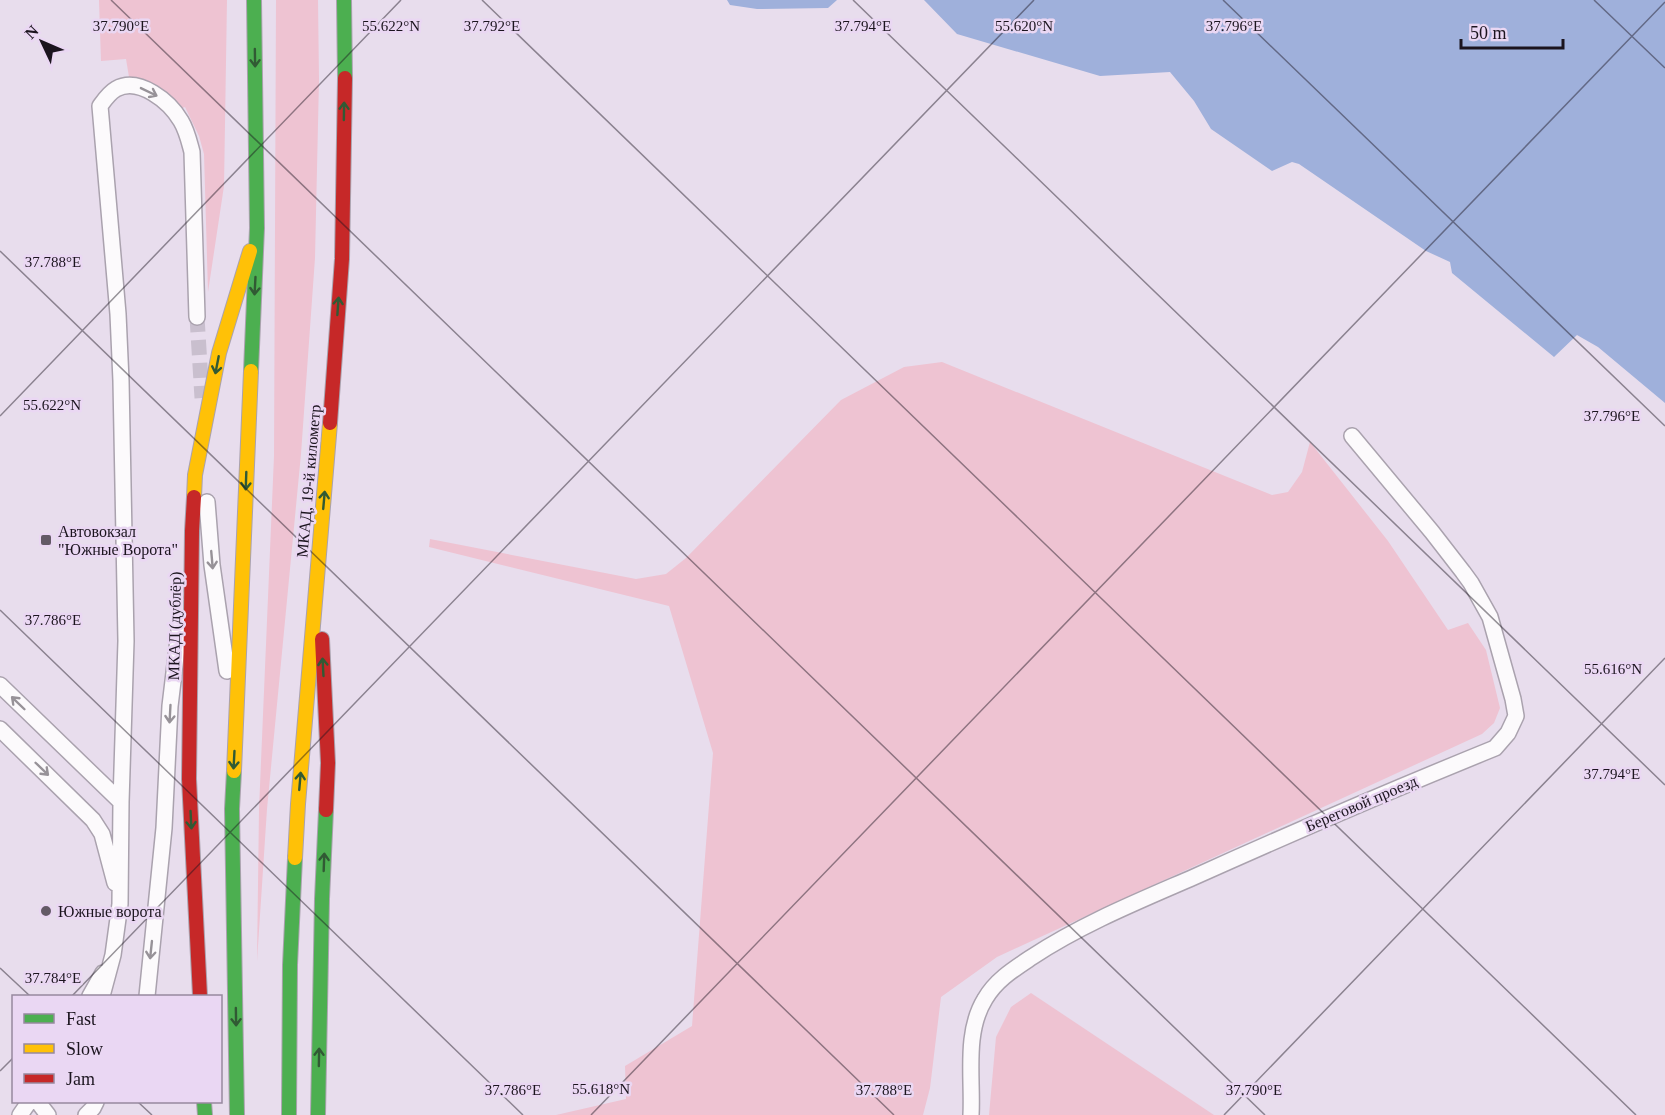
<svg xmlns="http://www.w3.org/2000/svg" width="1665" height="1115" viewBox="0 0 1665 1115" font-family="Georgia,serif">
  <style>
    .green { fill: #eec3d2 }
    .water { fill: #9fb0db }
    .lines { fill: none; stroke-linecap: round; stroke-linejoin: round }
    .street-tunnel { stroke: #c9bfce; stroke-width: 15; stroke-dasharray: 15 8; stroke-linecap: butt }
    .street-casing { stroke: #aaa2ae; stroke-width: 18 }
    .fast-casing { stroke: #aaa2ae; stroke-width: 16 }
    .slow-casing { stroke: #aaa2ae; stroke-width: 16 }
    .jam-casing { stroke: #aaa2ae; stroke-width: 16 }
    .street { stroke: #fcfafc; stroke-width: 15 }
    .fast { stroke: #4caf50; stroke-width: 14 }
    .slow { stroke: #ffc107; stroke-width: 14 }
    .jam { stroke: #c62828; stroke-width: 14 }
    .oneway { stroke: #315a34 }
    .oneway2 { stroke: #979298 }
    .ticks { fill: none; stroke: #1b141e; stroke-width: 1.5; stroke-opacity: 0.45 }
    .poi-dot { fill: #635a66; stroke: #ead7f3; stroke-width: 2 }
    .labels { text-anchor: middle; stroke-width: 5; stroke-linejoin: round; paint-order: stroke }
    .street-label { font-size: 16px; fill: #1b141e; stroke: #ead7f3 }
    .poi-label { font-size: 16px; fill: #1b141e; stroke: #ead7f3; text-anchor: start }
    .ticks-label { font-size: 15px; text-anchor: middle; fill: #1b141e; stroke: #ead7f3; stroke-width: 5; stroke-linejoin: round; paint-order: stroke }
  </style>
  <rect width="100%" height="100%" fill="#e8dded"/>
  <!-- green -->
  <path class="green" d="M99,0H227L224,186L208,292L204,154L199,136L185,107L180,109L151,85L129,77L126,59L101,61Z
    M276,0H318L319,80L315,258L301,454L267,809L257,961L259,809L274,456Z
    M942,362L1272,495L1288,492L1302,472L1310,442L1388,541L1448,630L1468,623L1486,650L1500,708L1494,723L1482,734L997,957L941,997L930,1088L923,1115H556L626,1099L625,1066L692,1026L713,753L669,606L429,547L430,539L636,579L666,574L686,558L841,400L904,367Z
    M1031,993L1214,1115H989L996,1037L1011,1007Z"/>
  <!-- water -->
  <path class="water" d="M727,0H837L828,8L757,9L730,5Z
    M924,0H1665V403L1598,347L1577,335L1554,357L1452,273L1450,262L1426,251L1299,164L1292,162L1272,171L1211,129L1194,101L1170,72L1100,76L957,34Z"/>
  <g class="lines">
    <!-- street-tunnel -->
    <path class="street-tunnel" d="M197,317L202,398"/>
    <defs>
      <path id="street" d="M207,502L212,565L227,671
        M0,685L121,802
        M0,729L93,820L102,834L115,883
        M90,996L103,973
        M102,996L113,955L120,904L121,802L126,641L121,381L118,314L100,106C105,99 109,93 116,89C139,76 170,102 181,121C187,131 189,141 192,152L197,317
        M147,996L164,828L170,706L180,623
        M39,1102L41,1106L48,1115
        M20,1115L29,1102
        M86,1115L93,1108L96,1102
        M971,1115C973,1078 964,1033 985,999C996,980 1014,969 1032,957C1082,924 1139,901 1194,877C1294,832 1394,789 1495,748L1508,733L1516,716L1513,699L1490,617L1471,583L1463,572L1432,532L1352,436"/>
      <path id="fast" d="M344,0L345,78
        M251,371L257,228L254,0
        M234,771L232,809L237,1115
        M204,1102L205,1115
        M289,1115L290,965L295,858
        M318,1115L322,899L326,810"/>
      <path id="slow" d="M194,497L195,475L219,353L250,251
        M234,771L251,371
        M295,858L298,804L330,423"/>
      <path id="jam" d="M330,423L342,259L345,78
        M194,497L192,531L189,779L200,996
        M322,639L328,763L326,810"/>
    </defs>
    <!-- street casing -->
    <use href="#street" class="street-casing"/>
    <!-- fast casing -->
    <use href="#fast" class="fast-casing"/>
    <!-- slow casing -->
    <use href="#slow" class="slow-casing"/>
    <!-- jam casing -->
    <use href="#jam" class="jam-casing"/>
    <!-- street -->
    <use href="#street" class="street"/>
    <!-- fast -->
    <use href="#fast" class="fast"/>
    <!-- slow -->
    <use href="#slow" class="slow"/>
    <!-- jam -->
    <use href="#jam" class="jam"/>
  </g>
  <!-- one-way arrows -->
  <defs><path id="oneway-shaft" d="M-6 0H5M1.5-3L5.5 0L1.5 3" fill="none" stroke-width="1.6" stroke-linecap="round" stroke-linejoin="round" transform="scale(1.5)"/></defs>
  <g class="oneway">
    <use href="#oneway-shaft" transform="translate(255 58) rotate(89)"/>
    <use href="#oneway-shaft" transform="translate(344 111) rotate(-89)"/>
    <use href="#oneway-shaft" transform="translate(255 286) rotate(93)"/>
    <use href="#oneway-shaft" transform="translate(338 306) rotate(-86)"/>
    <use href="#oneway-shaft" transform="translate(217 365) rotate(101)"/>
    <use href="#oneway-shaft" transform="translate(246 481) rotate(92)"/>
    <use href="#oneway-shaft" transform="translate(324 500) rotate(-85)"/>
    <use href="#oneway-shaft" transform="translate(323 667) rotate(-93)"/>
    <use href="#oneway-shaft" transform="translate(234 760) rotate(93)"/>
    <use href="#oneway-shaft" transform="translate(300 781) rotate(-85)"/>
    <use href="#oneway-shaft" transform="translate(191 820) rotate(87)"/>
    <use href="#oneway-shaft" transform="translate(324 862) rotate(-88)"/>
    <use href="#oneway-shaft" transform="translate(236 1017) rotate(89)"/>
    <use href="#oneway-shaft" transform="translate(319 1057) rotate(-89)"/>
  </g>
  <g class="oneway2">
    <use href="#oneway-shaft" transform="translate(149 92) rotate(26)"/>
    <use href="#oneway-shaft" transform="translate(212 560) rotate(85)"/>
    <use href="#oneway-shaft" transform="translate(18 703) rotate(-136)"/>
    <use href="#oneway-shaft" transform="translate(170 714) rotate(93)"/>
    <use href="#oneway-shaft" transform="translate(42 769) rotate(44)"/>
    <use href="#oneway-shaft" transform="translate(151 950) rotate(96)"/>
  </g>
  <!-- ticks -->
  <path class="ticks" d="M111,0L1265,1115M482,0L1636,1115M853,0L1665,785M1223,0L1665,426M1594,0L1665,68M0,251L894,1115M0,416L401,0M0,610L523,1115M0,968L30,996M72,996L1034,0M0,1071L14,1057M138,1102L152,1115M591,1115L1665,2M1224,1115L1665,658"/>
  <!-- markers -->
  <g class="poi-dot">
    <rect x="40" y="534" width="12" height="12" rx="3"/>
    <circle cx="46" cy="911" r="6"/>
  </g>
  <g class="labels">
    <!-- street labels -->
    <g class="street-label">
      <text transform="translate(308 481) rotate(-85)" y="6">МКАД, 19-й километр</text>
      <text transform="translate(174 626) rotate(-89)" y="6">МКАД (дублёр)</text>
      <text transform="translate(1361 803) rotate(-23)" y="6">Береговой проезд</text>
    </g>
    <!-- poi labels -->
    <g class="poi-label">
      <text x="58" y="537">Автовокзал<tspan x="58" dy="18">"Южные Ворота"</tspan></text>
      <text x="58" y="917">Южные ворота</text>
    </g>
  </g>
  <g class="ticks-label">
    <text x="121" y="31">37.790°E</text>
    <text x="492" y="31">37.792°E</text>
    <text x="863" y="31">37.794°E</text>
    <text x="1234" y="31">37.796°E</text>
    <text x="391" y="31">55.622°N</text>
    <text x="1024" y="31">55.620°N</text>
    <text x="53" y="267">37.788°E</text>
    <text x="52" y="410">55.622°N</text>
    <text x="1612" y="421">37.796°E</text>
    <text x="53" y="625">37.786°E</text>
    <text x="1613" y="674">55.616°N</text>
    <text x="1612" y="779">37.794°E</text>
    <text x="53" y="983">37.784°E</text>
    <text x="601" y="1094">55.618°N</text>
    <text x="513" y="1095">37.786°E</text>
    <text x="884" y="1095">37.788°E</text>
    <text x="1254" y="1095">37.790°E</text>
  </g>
  <!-- legend -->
  <rect x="12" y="995" width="210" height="108" fill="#ead7f3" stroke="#97899e" stroke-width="1.5"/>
  <rect x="24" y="1014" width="30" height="9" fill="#4caf50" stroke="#97899e" stroke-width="1.5"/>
  <text x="66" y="1025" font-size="18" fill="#1b141e">Fast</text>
  <rect x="24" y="1044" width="30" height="9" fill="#ffc107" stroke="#97899e" stroke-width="1.5"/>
  <text x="66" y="1055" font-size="18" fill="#1b141e">Slow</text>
  <rect x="24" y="1074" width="30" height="9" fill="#c62828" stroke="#97899e" stroke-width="1.5"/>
  <text x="66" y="1085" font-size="18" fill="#1b141e">Jam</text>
  <!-- north arrow -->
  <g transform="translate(42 42) rotate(314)" stroke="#ead7f3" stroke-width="4.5" paint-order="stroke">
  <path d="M0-4.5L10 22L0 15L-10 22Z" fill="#1b141e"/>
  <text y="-9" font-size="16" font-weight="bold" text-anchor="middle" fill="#1b141e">N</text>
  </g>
  <!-- scale -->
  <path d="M1461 39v9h102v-9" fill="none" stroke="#1b141e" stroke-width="3"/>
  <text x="1470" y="39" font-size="18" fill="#1b141e" stroke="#ead7f3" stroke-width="4.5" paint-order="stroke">50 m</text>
</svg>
